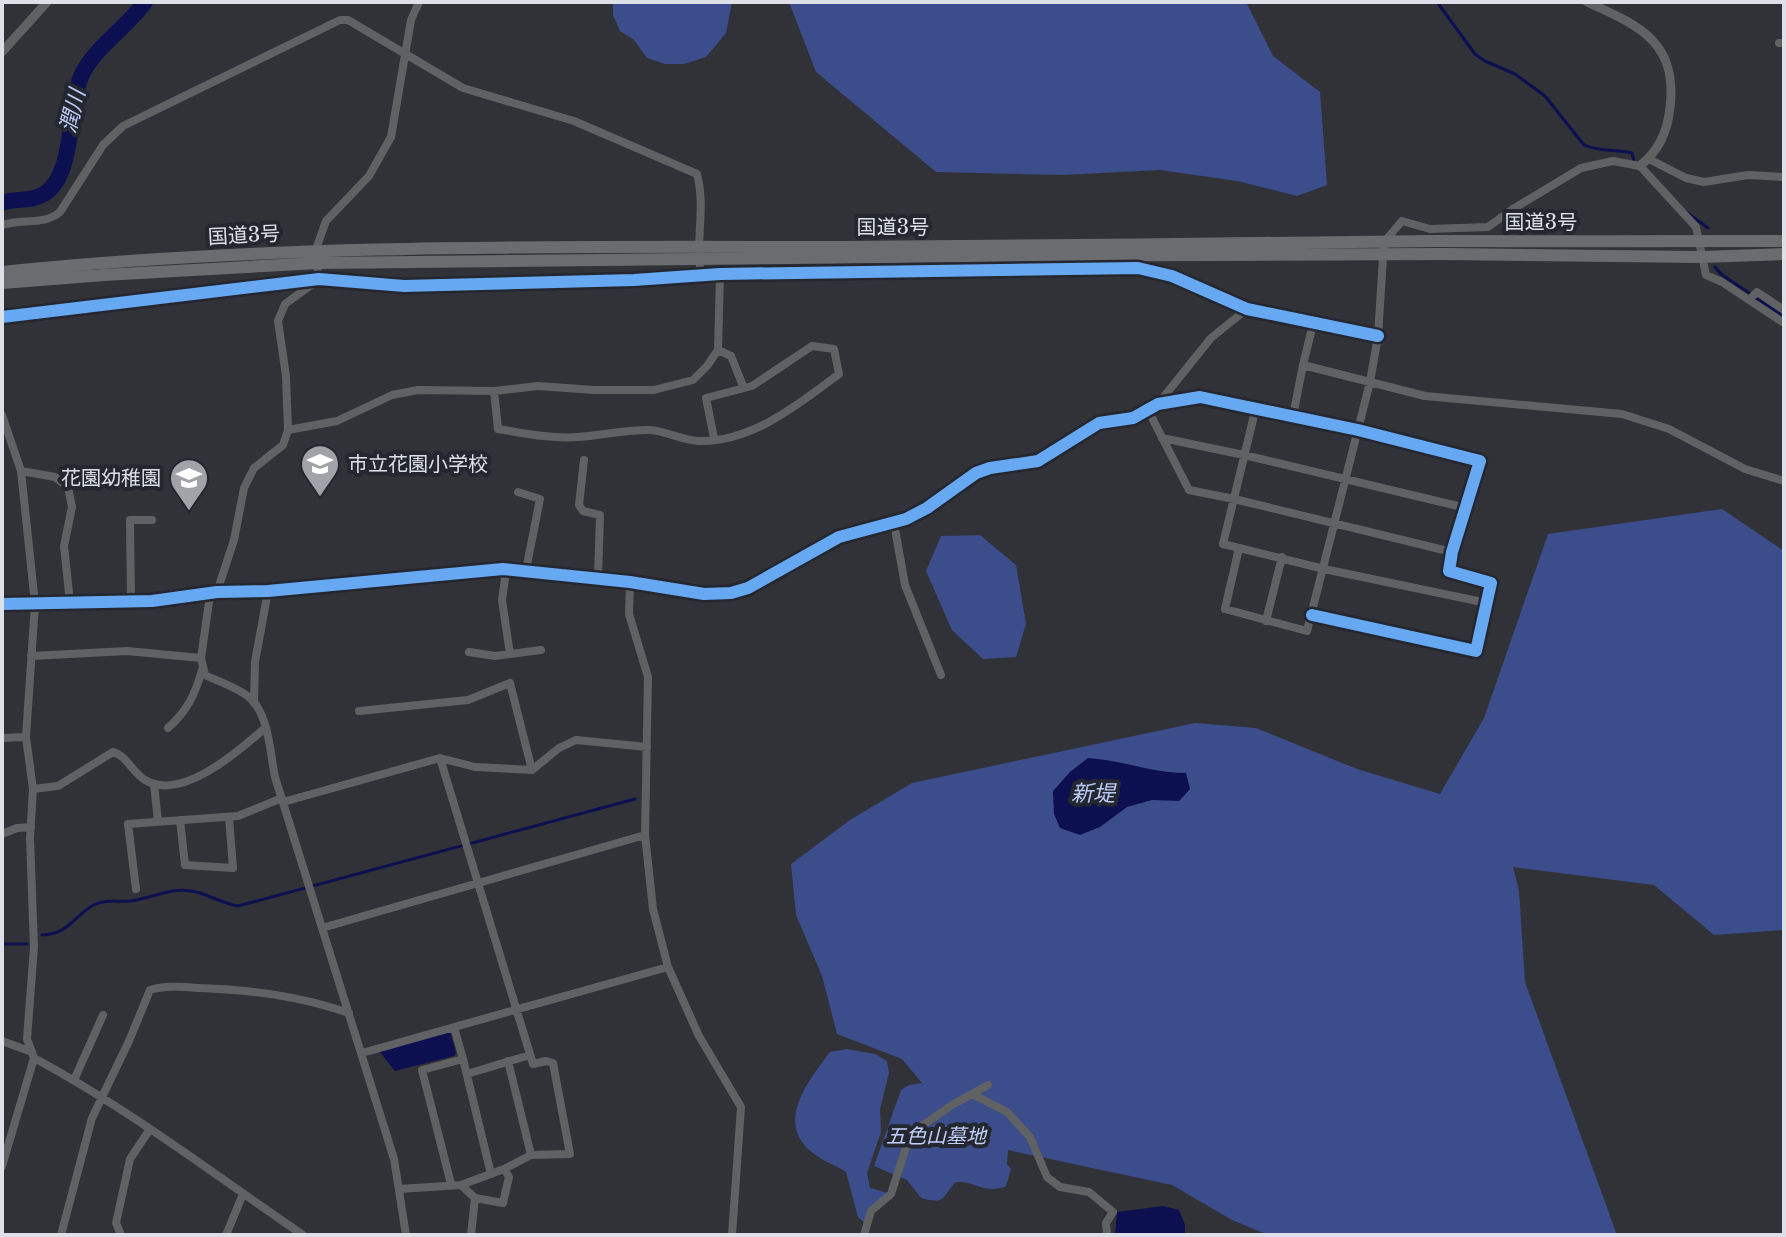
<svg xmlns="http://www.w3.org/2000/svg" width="1786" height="1237" viewBox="0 0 1786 1237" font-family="'Libre Baskerville','Noto Sans JP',serif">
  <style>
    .green { fill: #3b4d8a }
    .water { fill: #0c0f50 }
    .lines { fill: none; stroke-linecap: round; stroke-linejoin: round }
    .stream { stroke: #0c0f50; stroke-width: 3 }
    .river { stroke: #0c0f50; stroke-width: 16 }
    .minor { stroke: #606162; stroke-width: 8 }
    .tertiary { stroke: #606162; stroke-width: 9 }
    .trunk { stroke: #6b6c70; stroke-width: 12 }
    .cycleway-casing { stroke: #242730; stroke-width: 17 }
    .cycleway { stroke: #66a8f1; stroke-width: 12 }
    .labels { text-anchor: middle; stroke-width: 8; stroke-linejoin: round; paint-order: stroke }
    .street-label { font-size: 20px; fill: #dde0e6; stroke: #242730 }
    .poi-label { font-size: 20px; fill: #dde0e6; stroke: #242730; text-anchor: start }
    .park-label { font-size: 20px; font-style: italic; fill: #c0d0fa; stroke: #242730 }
    .water-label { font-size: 22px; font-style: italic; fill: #bbcbf5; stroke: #242730 }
  </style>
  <rect width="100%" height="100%" fill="#313237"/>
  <!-- green -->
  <path class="green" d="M613,2H732L726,33L706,57L684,64H665L647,58L634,40L620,31L613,15Z
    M789,2H1246L1273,56L1320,92L1327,185L1297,196L1237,181L1160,170L1063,175L936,172L816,72Z
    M1722,509L1784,551V930L1714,935L1654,885L1513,867L1519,891L1525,982L1617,1235H1268L1232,1220L1172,1185L1008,1150L1007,1164L1011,1169L1006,1186C986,1195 975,1181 956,1182C941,1197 947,1205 921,1198L907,1180L874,1166L901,1090L909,1085L922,1083L902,1059L837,1034L822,976L796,915L791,864L850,820L912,783L1195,723L1256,728L1357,769L1440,794L1484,718L1548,534Z
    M980,535L1016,565L1026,624L1016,657L983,659L952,630L926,571L941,536Z
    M847,1049L875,1054L887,1061L889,1073L880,1109L881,1132L867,1173L870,1188L891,1194L871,1211L867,1225L858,1217L846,1172C836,1165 822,1161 813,1153C773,1123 810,1079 830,1052Z"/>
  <!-- water -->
  <path class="water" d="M1088,758C1121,760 1152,773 1186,773L1190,789L1179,801L1152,800L1127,807L1100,827L1080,835L1060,828L1054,814L1053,791L1070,772Z
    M450,1031L456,1053L454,1056L395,1071L380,1052Z
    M1163,1206L1179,1210L1185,1225V1235H1115L1117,1212Z"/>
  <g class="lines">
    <!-- stream -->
    <path class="stream" d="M1437,2L1475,54L1485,61L1515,74L1545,96L1584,145C1599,152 1616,149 1632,153L1634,162
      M1685,211L1708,228
      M1715,267L1721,274L1784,317
      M42,935C70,934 73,916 94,905C105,899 118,902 130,901C150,899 172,887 191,891C206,893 221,903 238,906L635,799
      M2,944H27"/>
    <!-- river -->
    <path class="river" d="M2,203C16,198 31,202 44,194C76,175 67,103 83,72C98,45 127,27 145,2"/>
    <!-- minor -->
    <path class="minor" d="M1779,43H1784
      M1649,159L1686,178L1704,182L1748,175L1784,177
      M2,225C23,218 43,226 60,212L103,145L123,126L340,20H348L463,88L574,121L697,174C706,207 695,242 701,275
      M319,279L315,252L326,221L369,176L391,137L411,20L419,2
      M1749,300L1757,292L1784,310
      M2,317L319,279L404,286L634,280L720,274L1138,268L1172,276L1247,309L1378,336
      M718,350L731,356L743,386
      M1303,365L1313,324
      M494,391L498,429C523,433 550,439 577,437C601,436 626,429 650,430C666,431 682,440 698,441C751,443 799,404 839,374L834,349L812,346L752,386L706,398L714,438
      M1158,404L1211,338L1247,309
      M1256,407L1223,544L1324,569L1487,603
      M1148,410L1189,490L1234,499L1452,552
      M2,415L21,471L35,604L26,737L33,789L30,838L34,947L27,1039L34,1058L2,1166
      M1293,416L1303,365L1425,396L1622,414L1669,429L1745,469L1784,481
      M288,430L337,421L392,395L418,390L494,391L538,386L594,390H654L693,380L707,366L718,350L720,274
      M1162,438L1244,455L1466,508
      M584,460L579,505L583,511L600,515L598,578
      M21,471L55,477L68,487L72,507L64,546L70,602
      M518,492L540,499L526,570
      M894,523L905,585L941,675
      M1239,548L1225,609L1307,631L1370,382L1378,336L1384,242L1402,221L1430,229L1488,227L1513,209L1581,168L1613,161L1640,166L1696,227L1706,275L1722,282L1784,323
      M503,569L505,579L502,600L510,654
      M630,582L629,614L648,677L645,835L653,909L668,967L699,1036L741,1107L732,1235
      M217,592L234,540L244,488L254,468L283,445L288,430L286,376L278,321L285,304L318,280
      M131,601L130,520H152
      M2,604L152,601L217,592L268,591L503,569L630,582L704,594L731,593L748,588L839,537L906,519L927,508L976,473L990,468L1038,461L1099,423L1133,418L1158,404L1200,397L1358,430L1480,461L1452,552L1449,571L1491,583L1476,651L1312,615
      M1266,621L1282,557
      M469,652L495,656L541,650
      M31,656L127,651L201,658L205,675C219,682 239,688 250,698C269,715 270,753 275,777L394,1159L406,1235
      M201,658L210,595
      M254,703L255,662L268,591
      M359,711L468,700L510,683L532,770
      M168,728C187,711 195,695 202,670
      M2,738L26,737
      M440,758L475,767L532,770L559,748L576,740L647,747
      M154,784L158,822
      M33,789L58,786L113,752C126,755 132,772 145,780C181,802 239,751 265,728
      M283,802L440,758L533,1064L546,1061L553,1063L570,1154L531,1155L504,1169L461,1185L399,1189
      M180,820L185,865L233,868L229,817
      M2,834L17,828L31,827
      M136,889L128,824L238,816L282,798
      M322,928L645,835
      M454,1027L463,1059
      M2,1041L32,1052
      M362,1053L668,967
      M34,1058C129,1109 215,1175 303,1235
      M508,1061L531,1155
      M467,1074L530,1055
      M74,1080L103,1015
      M972,1094L1007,1112L1030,1137L1047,1177L1060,1187L1089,1192L1113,1212L1106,1223L1107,1235
      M451,1184L422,1070L463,1059L491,1174
      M461,1185L475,1198L503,1203L509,1177L504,1169
      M61,1235L92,1118L129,1041L150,990C166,985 184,987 200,988C253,990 299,996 349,1013
      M121,1235L116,1223L130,1159L150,1129
      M226,1235L243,1194
      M471,1235L475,1198
      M864,1235L871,1211L891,1194L909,1138L919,1128L952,1105L988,1085"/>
    <!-- tertiary -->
    <path class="tertiary" d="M1587,2C1640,26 1678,42 1670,108C1667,133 1659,150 1640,166
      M2,52L47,2"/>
    <!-- trunk -->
    <path class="trunk" d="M2,272C281,243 563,247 843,247C1041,246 1237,243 1435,241C1551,241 1668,242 1784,241
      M2,283L104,275L318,263L985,256L1444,254L1701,257L1784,254"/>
    <defs>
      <path id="cycleway" d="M2,317L319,279L404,286L634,280L720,274L1138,268L1172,276L1247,309L1378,336
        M2,604L152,601L217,592L268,591L503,569L630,582L704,594L731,593L748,588L839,537L906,519L927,508L976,473L990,468L1038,461L1099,423L1133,418L1158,404L1200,397L1358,430L1480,461L1452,552L1449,571L1491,583L1476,651L1312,615"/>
    </defs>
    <!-- cycleway casing -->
    <use href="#cycleway" class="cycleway-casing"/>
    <!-- cycleway -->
    <use href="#cycleway" class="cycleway"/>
  </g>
  <!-- icons -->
  <defs>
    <symbol id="school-pin" viewBox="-11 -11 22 30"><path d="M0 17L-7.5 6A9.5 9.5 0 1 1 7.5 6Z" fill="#a1a3a9" stroke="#242730"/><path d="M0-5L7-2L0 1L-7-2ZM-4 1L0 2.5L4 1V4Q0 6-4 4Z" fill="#fff"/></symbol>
  </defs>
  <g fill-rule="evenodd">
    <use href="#school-pin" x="298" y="442" width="44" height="60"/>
    <use href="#school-pin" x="167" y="456" width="44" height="60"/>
  </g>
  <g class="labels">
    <!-- street labels -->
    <g class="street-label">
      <text x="1541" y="229">国道3号</text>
      <text x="893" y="234">国道3号</text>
      <text transform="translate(244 235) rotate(-3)" y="7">国道3号</text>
    </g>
    <!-- poi labels -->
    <g class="poi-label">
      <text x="348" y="471">市立花園小学校</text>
      <text x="161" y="485" text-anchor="end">花園幼稚園</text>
    </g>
    <!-- park labels -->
    <g class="park-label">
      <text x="936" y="1143">五色山墓地</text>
    </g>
    <!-- water labels -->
    <g class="water-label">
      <text transform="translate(72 111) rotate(-76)" y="8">潤川</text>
      <text x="1093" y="801">新堤</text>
    </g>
  </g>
  <!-- border -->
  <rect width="1786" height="1237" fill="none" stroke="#dde0e6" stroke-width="8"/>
</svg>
